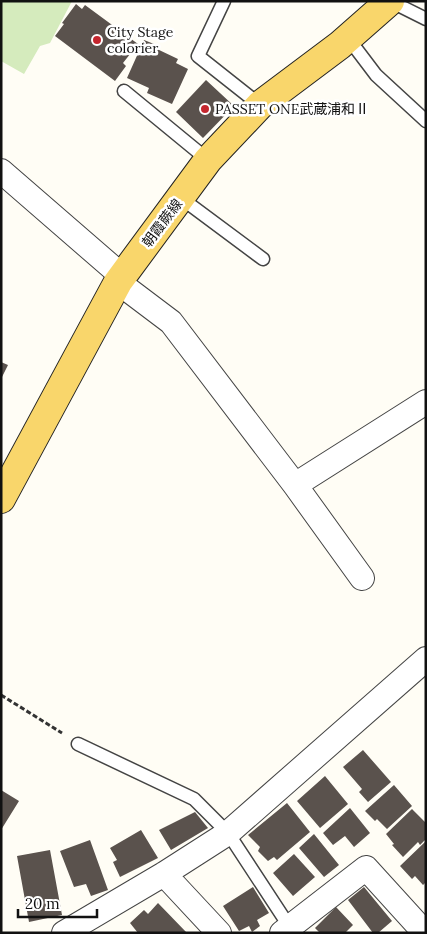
<svg xmlns="http://www.w3.org/2000/svg" width="427" height="934" viewBox="0 0 427 934" font-family="Lora,'Noto Sans JP',serif">
  <style>
    .green { fill: #d5ebbd }
    .building { fill: #5a524d }
    .lines { fill: none; stroke-linecap: round; stroke-linejoin: round }
    .lane-casing { stroke: #444; stroke-width: 15 }
    .street-casing { stroke: #444; stroke-width: 26 }
    .primary-casing { stroke: #222; stroke-width: 30 }
    .path { stroke: #333; stroke-width: 3; stroke-dasharray: 5 2.5; stroke-linecap: butt }
    .lane { stroke: #fff; stroke-width: 12 }
    .street { stroke: #fff; stroke-width: 24 }
    .primary { stroke: #f9d66b; stroke-width: 28 }
    .poi-dot { fill: #c4262e; stroke: #fff; stroke-width: 2 }
    .labels { text-anchor: middle; stroke-width: 5; stroke-linejoin: round; paint-order: stroke }
    .poi-label { font-size: 14px; fill: #111; stroke: #fff; text-anchor: start }
    .street-label { font-size: 14px; fill: #111; stroke: #fff }
  </style>
  <rect width="100%" height="100%" fill="#fffdf5"/>
  <!-- green -->
  <path class="green" d="M1,1H72L50,43L40,46L24,74L1,61Z"/>
  <!-- building -->
  <path class="building" d="M76,4L82,9L85,5L138,44L123,63L126,66L115,81L55,36L64,24L62,23Z
    M144,40L159,46L157,49L178,59L176,63L188,69L172,104L147,93L149,88L127,78Z
    M206,80L234,106L203,138L176,112Z
    M1,362L8,365L1,379Z
    M363,750L391,782L368,802L359,792L362,789L343,767Z
    M325,776L348,804L320,828L297,801Z
    M394,785L412,806L387,829L377,819L375,821L365,811Z
    M1,790L19,801L1,830Z
    M287,803L310,832L277,860L274,857L268,861L258,851L260,847L248,835Z
    M350,808L370,833L354,847L345,836L333,845L323,833Z
    M412,809L426,823V839L420,845L418,842L403,857L392,845L394,844L386,834Z
    M195,812L208,828L171,850L159,830Z
    M141,830L158,858L120,877L113,862L117,860L110,848Z
    M314,834L339,865L324,877L299,848Z
    M90,840L108,890L91,896L86,884L74,887L60,851Z
    M426,841V882L423,885L415,876L412,879L400,866Z
    M50,850L62,915L29,922L17,856Z
    M294,854L315,877L293,896L273,873Z
    M253,887L269,913L257,920L260,926L252,932L249,926L239,931L223,906Z
    M364,887L392,921L378,933H373L348,900Z
    M158,903L187,933H138L130,923L144,910L148,914Z
    M336,907L353,925L345,933H320L315,928Z"/>
  <g class="lines">
    <defs>
      <path id="lane" d="M224,1L198,56L260,105
        M390,1L426,19
        M348,38L376,75L426,121
        M124,91L208,160
        M181,198L263,259
        M78,744L194,799L228,833L289,926"/>
      <path id="street" d="M1,171L122,276
        M118,282L171,322L295,485L362,578
        M295,485L426,402
        M164,874L219,933
        M64,933L164,874L228,833L426,659
        M282,933L366,868L425,933"/>
      <path id="primary" d="M1,499L118,282L208,160L260,105L340,45L390,1"/>
    </defs>
    <!-- lane casing -->
    <use href="#lane" class="lane-casing"/>
    <!-- street casing -->
    <use href="#street" class="street-casing"/>
    <!-- primary casing -->
    <use href="#primary" class="primary-casing"/>
    <!-- path -->
    <path class="path" d="M1,695L62,733"/>
    <!-- lane -->
    <use href="#lane" class="lane"/>
    <!-- street -->
    <use href="#street" class="street"/>
    <!-- primary -->
    <use href="#primary" class="primary"/>
  </g>
  <!-- markers -->
  <g class="poi-dot">
    <circle cx="97" cy="40" r="5"/>
    <circle cx="205" cy="109" r="5"/>
  </g>
  <g class="labels">
    <!-- poi labels -->
    <g class="poi-label">
      <text x="107" y="37">City Stage<tspan x="107" dy="16">colorier</tspan></text>
      <text x="215" y="114">PASSET ONE武蔵浦和Ⅱ</text>
    </g>
    <!-- street labels -->
    <g class="street-label">
      <text transform="translate(162 223) rotate(-53)" y="5">朝霞蕨線</text>
    </g>
  </g>
  <!-- border -->
  <rect width="427" height="934" fill="none" stroke="#111111" stroke-width="5"/>
  <!-- scale -->
  <path d="M18 909v8h79v-8" fill="none" stroke="#111111" stroke-width="2.5"/>
  <text x="25" y="909" font-size="15" fill="#111111" stroke="#ffffff" stroke-width="4" paint-order="stroke">20 m</text>
</svg>
